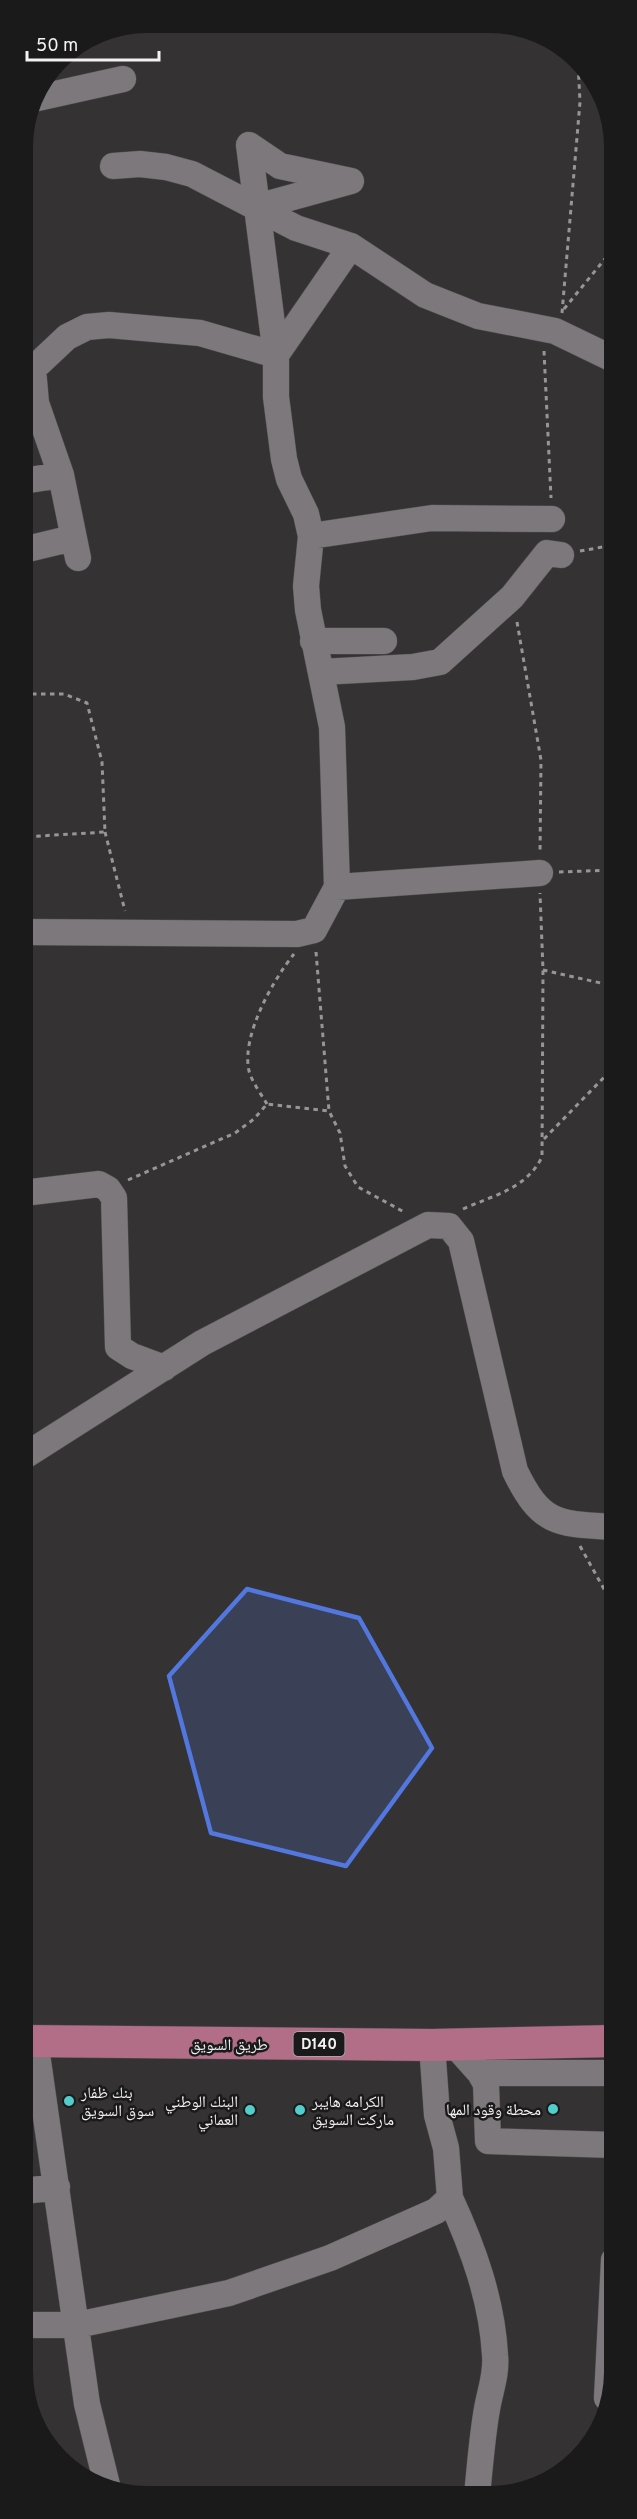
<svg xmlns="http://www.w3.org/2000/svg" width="637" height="2519" viewBox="0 0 637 2519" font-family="Overpass,'Noto Naskh Arabic',sans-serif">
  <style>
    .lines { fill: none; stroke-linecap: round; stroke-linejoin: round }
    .minor-casing { stroke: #504e4f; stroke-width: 27 }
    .major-casing { stroke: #504e4f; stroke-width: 33 }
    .path { stroke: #989597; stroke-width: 3; stroke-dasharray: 4.5 4.5; stroke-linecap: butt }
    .minor { stroke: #7c787b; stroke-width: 26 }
    .major { stroke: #b26d87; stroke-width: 32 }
    .marked { fill: #5277de; fill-opacity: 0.2; stroke: #5277de; stroke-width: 4.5; stroke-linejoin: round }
    .poi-dot { fill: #52cdcc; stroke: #1b1a1b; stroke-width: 2 }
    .labels { text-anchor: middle; stroke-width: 5; stroke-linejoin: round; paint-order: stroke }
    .shield { fill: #1b1a1b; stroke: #b2b0b2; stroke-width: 1.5 }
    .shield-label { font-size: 15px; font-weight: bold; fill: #f3f1f2 }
    .street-label { font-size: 16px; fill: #f3f1f2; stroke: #1b1a1b }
    .poi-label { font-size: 16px; fill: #f3f1f2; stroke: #1b1a1b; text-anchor: start }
  </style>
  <rect width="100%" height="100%" fill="#353234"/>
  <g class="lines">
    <defs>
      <path id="minor" d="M33,99L123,79
        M113,166L140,164L166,167L192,174L296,228L351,246L425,295L478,316L555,331L613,359
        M23,481L61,475
        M311,536L432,518L552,519
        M23,550L73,538
        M78,558L61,475L36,403L33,369L67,337L87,327L109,325L200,333L276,355L249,145L280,166L351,181L257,207
        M313,641H384
        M321,672L413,667L440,662L512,597L547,553L561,555
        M337,887L540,873
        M23,932L297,934L314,930L337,887L332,727L308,610L306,586L311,536L306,514L289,479L284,459L276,397V355L351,246
        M23,1193L99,1184L108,1189L114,1198L118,1347L132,1356L164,1368
        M23,1457L202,1343L428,1225L449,1226L461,1241L515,1471C541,1525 558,1524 614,1527
        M35,2040L87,2404L107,2485
        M454,2044L480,2073L486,2084L488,2141L614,2145
        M480,2073H614
        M24,2191L57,2187
        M450,2198C473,2248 492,2300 495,2355C497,2374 490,2391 487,2409C482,2437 480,2467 477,2495
        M24,2325H77L229,2293L330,2258L436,2211L450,2198L446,2148L437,2115L432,2045
        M607,2398L614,2260"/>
      <path id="major" d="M23,2041L432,2045L614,2041"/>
    </defs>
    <!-- minor casing -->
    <use href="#minor" class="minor-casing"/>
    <!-- major casing -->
    <use href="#major" class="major-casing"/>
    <!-- path -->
    <path class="path" d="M564,309L613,249
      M562,313L580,102L578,62
      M544,351L551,498
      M580,551L614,545
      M517,622L541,760L540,854
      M23,694H64L87,703L102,762L105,832L23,837
      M105,832L125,911
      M559,872L614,870
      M316,952L329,1111L340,1133L345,1166L358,1187L406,1213
      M543,970L614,986
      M267,1104C261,1094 252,1082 249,1071C241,1036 273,980 294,954
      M544,1139L614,1067
      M128,1180L235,1133L254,1119L267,1104L329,1111
      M463,1209C494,1195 526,1189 542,1157L543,970L540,893
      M580,1546L614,1607"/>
    <!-- minor -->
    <use href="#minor" class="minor"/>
    <!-- major -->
    <use href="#major" class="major"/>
  </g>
  <!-- marked area -->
  <path class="marked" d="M247,1589L359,1618L432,1748L346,1866L211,1833L169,1676Z"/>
  <!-- markers -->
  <g class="poi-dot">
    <circle cx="69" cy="2101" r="6"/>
    <circle cx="553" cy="2109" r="6"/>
    <circle cx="250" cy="2110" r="6"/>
    <circle cx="300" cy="2110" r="6"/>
  </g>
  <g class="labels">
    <!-- shield labels -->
    <rect class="shield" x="293.5" y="2032" width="51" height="24" rx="4.5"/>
    <g class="shield-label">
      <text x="319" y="2049">D140</text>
    </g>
    <!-- street labels -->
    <g class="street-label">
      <text x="229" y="2050">طريق السويق</text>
    </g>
    <!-- poi labels -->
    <g class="poi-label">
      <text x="81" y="2098">بنك ظفار<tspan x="81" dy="18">سوق السويق</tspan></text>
      <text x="238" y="2107" text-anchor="end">البنك الوطني<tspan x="238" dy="18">العماني</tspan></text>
      <text x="312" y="2107">الكرامه هايبر<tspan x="312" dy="18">ماركت السويق</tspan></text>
      <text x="541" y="2115" text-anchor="end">محطة وقود المها</text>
    </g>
  </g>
  <!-- crop -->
  <path d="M0 0H637V2519H0ZM147 33H490A114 114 0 0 1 604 147V2372A114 114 0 0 1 490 2486H147A114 114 0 0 1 33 2372V147A114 114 0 0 1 147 33Z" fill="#1b1a1b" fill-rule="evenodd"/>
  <!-- scale -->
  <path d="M27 51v9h132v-9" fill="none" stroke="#f3f1f2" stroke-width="3"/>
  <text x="36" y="51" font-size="18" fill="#f3f1f2" stroke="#1b1a1b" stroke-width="4.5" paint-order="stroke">50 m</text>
</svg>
